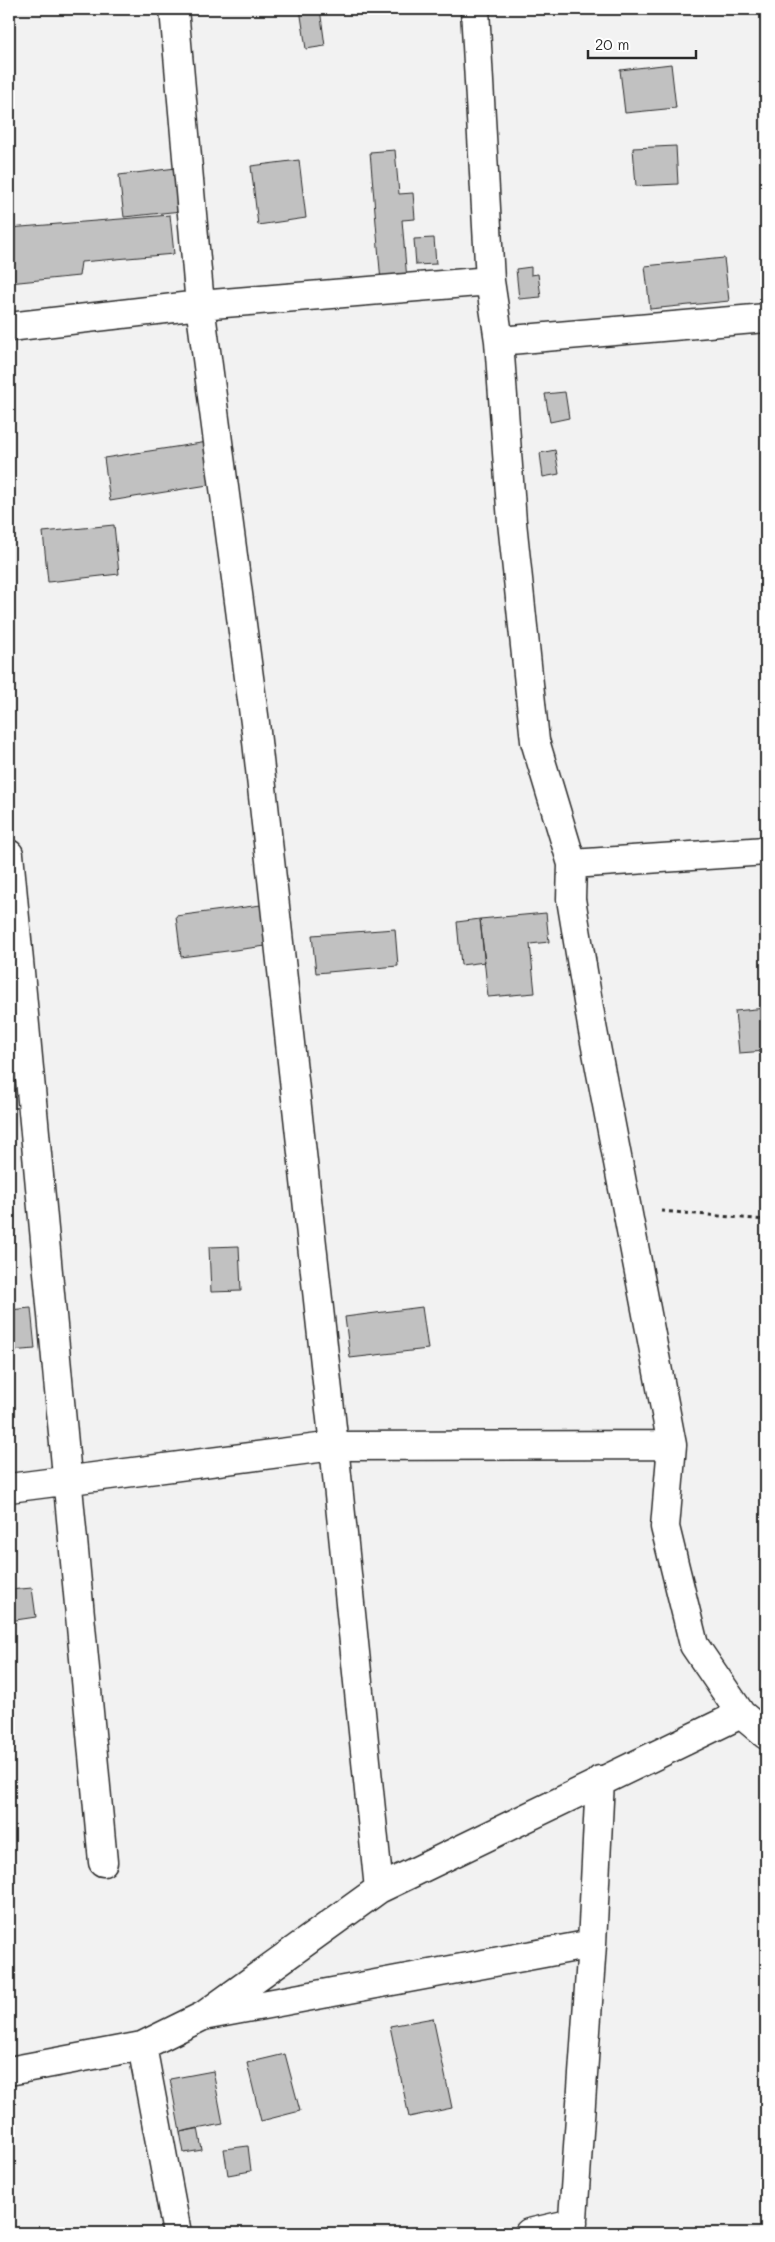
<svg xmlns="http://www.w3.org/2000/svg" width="775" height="2242" viewBox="0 0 775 2242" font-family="Mali,sans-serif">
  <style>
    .building { fill: #c1c1c1; stroke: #2b2b2b }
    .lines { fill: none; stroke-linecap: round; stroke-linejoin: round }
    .minor-casing { stroke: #2b2b2b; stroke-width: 31 }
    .path { stroke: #2b2b2b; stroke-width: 3; stroke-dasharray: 4 4; stroke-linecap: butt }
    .minor { stroke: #fff; stroke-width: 28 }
  </style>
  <rect width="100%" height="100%" fill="#f2f2f2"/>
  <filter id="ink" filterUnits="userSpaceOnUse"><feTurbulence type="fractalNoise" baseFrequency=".02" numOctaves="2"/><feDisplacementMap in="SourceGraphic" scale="10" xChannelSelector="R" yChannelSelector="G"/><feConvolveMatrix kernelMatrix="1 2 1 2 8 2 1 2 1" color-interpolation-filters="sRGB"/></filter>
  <g filter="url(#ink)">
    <!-- building -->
    <path class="building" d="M300,9H320L325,46L306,49Z
      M671,64L676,108L625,113L620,70Z
      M676,146L678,184L636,186L633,148Z
      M395,150L399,194L413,193L415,219L402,220L407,280L381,282L370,152Z
      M299,160L306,218L258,225L251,166Z
      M176,168L181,211L124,217L119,175Z
      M170,215L174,254L81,262L79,276L9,283V228Z
      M434,238L436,264L416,265L414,239Z
      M724,258L729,301L650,309L645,266Z
      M531,267V275L538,274L541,297L519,299L516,269Z
      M565,392L569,418L550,422L545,394Z
      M214,441L220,483L110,501L104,458Z
      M555,450L559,474L543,477L540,453Z
      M114,525L119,574L48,582L43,532Z
      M261,905L266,946L181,957L176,916Z
      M546,913L549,942L530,944L535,993L488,997L480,919Z
      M480,919L485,962L461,965L457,922Z
      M395,929L398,966L316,973L312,935Z
      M766,1008V1051L739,1053L735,1011Z
      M766,1230V1272L762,1271Z
      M239,1246L241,1291L211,1292L209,1247Z
      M422,1307L428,1349L350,1358L345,1317Z
      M31,1308L35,1349L9,1351V1310Z
      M32,1588L36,1617L9,1621V1590Z
      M433,2018L452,2108L409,2117L390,2026Z
      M285,2054L300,2111L261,2121L247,2063Z
      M213,2071L223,2124L180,2132L170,2079Z
      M198,2128L202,2150L184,2153L180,2132Z
      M248,2146L251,2171L228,2175L224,2149Z"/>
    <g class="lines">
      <defs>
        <path id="minor" d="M174,9L200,305L255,723L334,1446L379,1889
          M475,9L490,281L499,341L512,522L535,741L572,864L571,899L592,1026L672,1445L665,1527L694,1645L741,1714L766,1735
          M9,327L200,305L490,281
          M499,341L766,318
          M9,854L103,1862
          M572,864L766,851
          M9,1488L334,1446L672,1445
          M203,2016L379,1889L741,1714
          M142,2046L177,2233
          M9,2071L142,2046L203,2016L592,1944
          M529,2233L573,2223
          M572,2233L592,1944L600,1780"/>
      </defs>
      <!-- minor casing -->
      <use href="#minor" class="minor-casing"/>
      <!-- path -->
      <path class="path" d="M661,1211L766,1220"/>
      <!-- minor -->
      <use href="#minor" class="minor"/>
    </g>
  </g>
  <!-- margin -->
  <rect width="775" height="2242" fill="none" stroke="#fff" stroke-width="30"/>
  <rect x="15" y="15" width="745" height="2212" fill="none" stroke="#2b2b2b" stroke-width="2" filter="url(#ink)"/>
  <!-- scale -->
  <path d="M588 50v8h108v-8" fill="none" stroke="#2b2b2b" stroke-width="2.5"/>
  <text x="595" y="50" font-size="15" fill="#2b2b2b" stroke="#ffffff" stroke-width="4" paint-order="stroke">20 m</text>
</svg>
